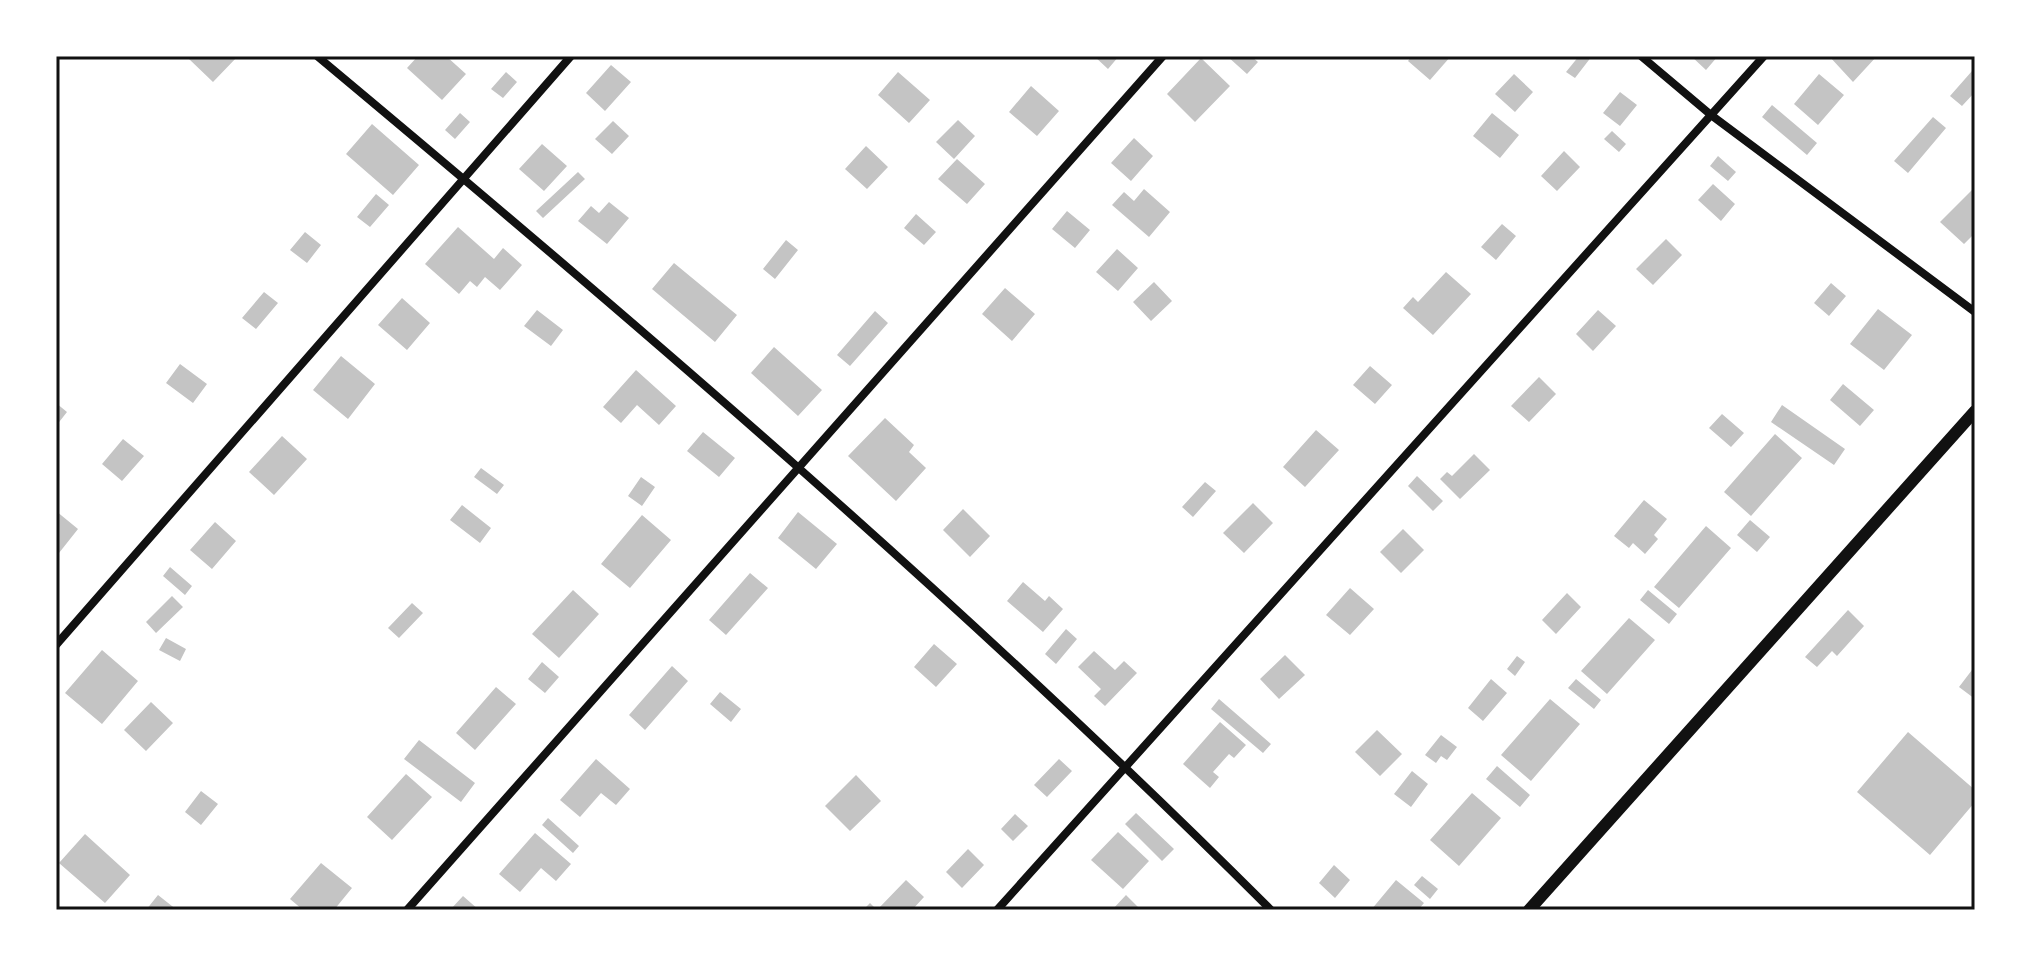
<svg xmlns="http://www.w3.org/2000/svg" width="2031" height="966" viewBox="0 0 2031 966" font-family="'Golos Text',sans-serif">
  <style>
    .building { fill: #c4c4c4 }
    .lines { fill: none; stroke-linecap: round; stroke-linejoin: round }
    .minor { stroke: #111; stroke-width: 8 }
    .tertiary { stroke: #111; stroke-width: 12 }
    .neatline { fill: none; stroke: #111; stroke-width: 3 }
  </style>
  <rect width="100%" height="100%" fill="#fff"/>
  <!-- building -->
  <path class="building" d="M192,56H238L213,82L189,59Z
    M418,56H446L466,74L442,100L407,68Z
    M1094,56H1119L1108,69Z
    M1227,56H1251L1258,62L1247,74Z
    M1412,56H1451L1430,80L1408,61Z
    M1579,56H1592L1575,78L1566,72Z
    M1691,56H1718L1706,70Z
    M1829,56H1877L1853,82Z
    M1201,58L1230,86L1195,122L1167,94Z
    M611,65L631,82L605,111L586,93Z
    M1972,71L1975,92L1962,106L1950,96Z
    M506,72L517,82L503,98L491,89Z
    M898,72L930,100L909,123L878,95Z
    M1514,74L1533,92L1515,112L1495,94Z
    M1819,74L1844,95L1818,125L1794,104Z
    M1031,86L1059,111L1037,136L1009,112Z
    M1620,92L1637,105L1620,126L1603,113Z
    M1772,105L1817,143L1807,155L1762,117Z
    M460,113L470,122L455,139L445,130Z
    M1492,113L1519,135L1500,158L1473,136Z
    M1933,117L1946,128L1908,173L1894,161Z
    M958,120L975,136L954,159L936,142Z
    M613,121L629,136L612,154L595,139Z
    M372,124L419,165L393,195L346,154Z
    M1612,131L1626,144L1619,152L1604,139Z
    M1134,138L1153,156L1131,181L1111,163Z
    M542,144L567,166L544,191L519,169Z
    M866,146L888,167L867,189L845,169Z
    M1564,151L1580,167L1557,191L1541,176Z
    M1718,156L1736,172L1728,181L1710,166Z
    M957,159L985,184L967,204L938,179Z
    M578,172L585,179L543,218L536,211Z
    M1713,184L1735,204L1721,221L1698,200Z
    M1975,187V233L1964,244L1940,222Z
    M1144,189L1170,212L1149,237L1112,205L1124,192L1134,201Z
    M376,194L389,205L370,227L357,217Z
    M609,202L629,218L607,244L578,221L591,206L599,213Z
    M1067,211L1090,230L1075,248L1052,229Z
    M916,214L936,232L924,245L904,228Z
    M1502,224L1516,236L1496,260L1481,247Z
    M458,227L494,259L503,248L522,265L500,290L485,277L477,287L470,281L459,294L425,264Z
    M305,232L321,245L307,263L290,250Z
    M1666,239L1682,255L1653,285L1636,269Z
    M786,240L798,250L775,279L763,269Z
    M1117,249L1138,268L1118,291L1096,272Z
    M674,263L737,315L715,342L652,289Z
    M1446,272L1471,294L1433,335L1403,308L1413,297L1418,302Z
    M1154,282L1172,301L1151,321L1133,302Z
    M1831,283L1846,296L1829,316L1814,303Z
    M1005,288L1035,314L1012,341L982,314Z
    M264,292L278,303L256,329L242,318Z
    M402,298L430,323L407,350L378,325Z
    M1878,309L1912,335L1884,370L1850,344Z
    M537,310L563,330L551,346L524,326Z
    M1598,310L1616,326L1593,351L1576,334Z
    M875,311L888,323L850,366L837,355Z
    M774,347L822,390L798,416L751,373Z
    M341,356L375,384L348,419L313,390Z
    M180,364L207,384L193,403L166,383Z
    M1370,366L1392,385L1375,404L1353,385Z
    M636,370L676,406L659,425L637,405L621,423L603,407Z
    M1539,377L1556,394L1529,422L1511,406Z
    M1843,384L1874,410L1860,426L1830,400Z
    M56,403L67,412L56,426Z
    M1782,405L1845,449L1834,465L1771,422Z
    M1722,414L1744,433L1731,447L1709,428Z
    M885,418L914,445L909,452L926,468L896,501L848,456Z
    M1316,430L1339,450L1305,487L1283,467Z
    M703,432L735,458L719,477L687,451Z
    M1775,434L1802,458L1751,516L1724,492Z
    M282,436L307,459L274,495L249,472Z
    M123,439L144,456L122,481L102,464Z
    M1474,454L1490,470L1460,499L1440,479L1447,472L1452,476Z
    M481,468L504,485L497,494L474,477Z
    M1417,476L1443,501L1433,511L1408,486Z
    M641,477L655,487L642,506L628,496Z
    M1205,482L1216,491L1193,517L1182,507Z
    M1644,500L1667,519L1654,535L1658,539L1645,554L1633,543L1629,548L1614,536Z
    M1253,503L1273,523L1244,553L1223,533Z
    M462,505L491,528L480,543L450,520Z
    M963,509L990,536L970,557L943,530Z
    M56,511L78,529L59,553L56,550Z
    M798,512L837,544L816,569L778,538Z
    M642,515L671,540L630,588L601,564Z
    M1750,520L1770,537L1757,552L1737,535Z
    M215,522L236,541L212,569L190,550Z
    M1706,526L1731,548L1679,608L1654,587Z
    M1403,529L1424,550L1401,573L1380,552Z
    M170,567L192,586L185,595L163,576Z
    M750,573L768,588L726,635L709,620Z
    M1023,582L1045,601L1049,596L1063,609L1043,632L1007,601Z
    M1350,588L1374,609L1350,635L1326,615Z
    M573,590L599,614L559,658L532,634Z
    M1648,590L1677,614L1669,624L1640,600Z
    M1567,593L1581,607L1556,634L1542,620Z
    M172,596L183,607L156,633L146,622Z
    M412,603L423,613L399,638L388,628Z
    M1848,610L1864,626L1837,656L1832,651L1817,667L1805,657Z
    M1629,618L1655,640L1607,694L1581,671Z
    M1066,629L1077,639L1056,664L1045,654Z
    M166,638L186,649L180,661L159,650Z
    M934,644L957,664L936,687L914,667Z
    M102,650L138,681L102,724L65,693Z
    M1094,651L1115,670L1124,661L1137,673L1105,706L1094,696L1101,689L1078,667Z
    M1285,655L1305,675L1279,699L1260,679Z
    M1517,656L1525,662L1515,676L1507,669Z
    M542,662L559,677L545,693L528,679Z
    M672,666L688,681L645,730L629,715Z
    M1975,666V699L1959,687Z
    M1491,679L1507,693L1483,721L1468,708Z
    M1576,679L1601,700L1594,709L1568,688Z
    M496,687L516,704L475,750L456,733Z
    M720,692L741,709L731,722L710,704Z
    M1219,699L1271,744L1263,753L1211,709Z
    M1550,699L1580,724L1531,781L1501,755Z
    M151,702L173,723L146,751L124,730Z
    M1220,722L1246,745L1234,758L1229,754L1213,772L1219,777L1210,788L1183,764Z
    M1377,730L1402,754L1380,776L1355,752Z
    M1908,732L1975,790V802L1930,855L1857,792Z
    M1441,735L1457,747L1447,760L1441,756L1436,763L1425,755Z
    M419,740L475,783L461,802L404,759Z
    M596,759L630,789L616,805L601,793L580,817L560,800Z
    M1059,759L1072,771L1047,797L1034,785Z
    M1497,766L1530,795L1520,807L1486,779Z
    M1412,771L1428,784L1411,807L1394,794Z
    M406,774L432,797L392,840L367,817Z
    M856,775L881,801L850,831L825,806Z
    M201,791L218,804L201,825L185,812Z
    M1472,793L1501,818L1459,866L1430,840Z
    M1136,813L1174,849L1162,861L1125,824Z
    M1015,814L1028,826L1013,841L1001,829Z
    M548,818L579,846L573,853L542,825Z
    M1118,832L1149,861L1123,889L1091,860Z
    M535,833L571,864L556,881L541,868L520,892L499,874Z
    M85,834L130,875L105,903L59,863Z
    M968,849L984,865L962,888L946,872Z
    M321,863L352,888L334,910H303L290,899Z
    M1334,865L1350,880L1335,898L1319,883Z
    M1422,876L1438,889L1430,899L1414,885Z
    M906,880L924,897L912,910H863L870,903L877,910Z
    M1396,880L1424,903L1418,910H1371Z
    M158,895L177,910H146Z
    M1126,895L1141,910H1112Z
    M463,896L479,910H450Z"/>
  <g class="lines">
    <!-- minor -->
    <path class="minor" d="M317,56C644,329 969,608 1271,910
      M1641,56L1711,115L1975,312
      M56,645L571,56
      M407,910L1163,56
      M997,910L1764,56"/>
    <!-- tertiary -->
    <path class="tertiary" d="M1529,910L1975,411"/>
  </g>
  <!-- border -->
  <rect width="2031" height="966" fill="none" stroke="#ffffff" stroke-width="116"/>
  <rect x="58" y="58" width="1915" height="850" class="neatline"/>
</svg>
